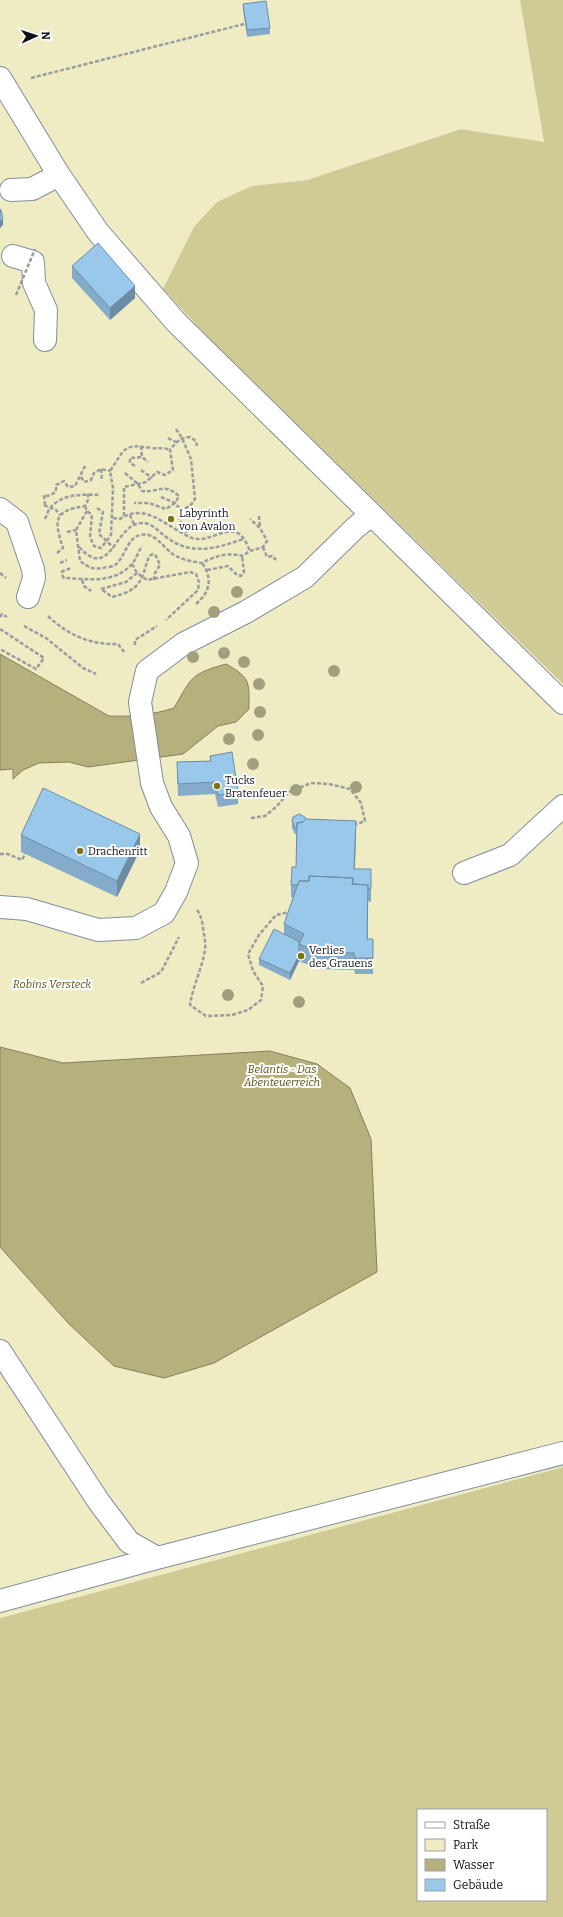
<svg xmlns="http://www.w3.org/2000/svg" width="563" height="1917" viewBox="0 0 563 1917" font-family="Bitter,serif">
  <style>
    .green { fill: #efebc3 }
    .forest { fill: #d0ca95; fill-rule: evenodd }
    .water { fill: #b6b07d; stroke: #83805e }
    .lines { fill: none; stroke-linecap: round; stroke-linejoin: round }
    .minor-casing { stroke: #7f8f9b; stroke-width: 24 }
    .path { stroke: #999da0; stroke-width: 2.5; stroke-dasharray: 4 2; stroke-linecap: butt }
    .minor { stroke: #fff; stroke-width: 22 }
    .path-bridge { stroke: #999da0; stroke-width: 2.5; stroke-dasharray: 4 2; stroke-linecap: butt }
    .tree { fill: #a19f7e }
    .wall { fill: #84acca }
    .shaded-wall { fill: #6c8ca4 }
    .building { fill: #9ac8eb; stroke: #6c8ca4 }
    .poi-dot { fill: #7d7315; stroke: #fff; stroke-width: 1.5 }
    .labels { text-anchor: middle; stroke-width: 4; stroke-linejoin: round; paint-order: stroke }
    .poi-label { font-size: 11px; fill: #0c1116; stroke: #fff; text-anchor: start }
    .park-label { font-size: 11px; font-style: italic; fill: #5b5417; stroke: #fff }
  </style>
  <rect width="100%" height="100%" fill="#f7fbfd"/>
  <!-- green -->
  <path class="green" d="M0,0H520L544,142L461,129L307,180L252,186L170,276L163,289L219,349L563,684V1467L0,1618Z"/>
  <!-- forest -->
  <path class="forest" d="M520,0H563V684L219,349L163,289L194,227L217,202L252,186L307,180L461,129L544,142Z
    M563,1467V1917H0V1618ZM418,1810H546V1900H418Z"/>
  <!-- water -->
  <path class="water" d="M0,654L109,716C132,717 152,715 174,708C192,677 190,674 226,664C251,678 249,682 249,709L236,722L218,726L183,754L88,767L69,762L39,763L23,770L13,779V769L0,770Z
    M0,1047L63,1063L270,1051L317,1064L350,1088L371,1139L377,1272L214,1363L164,1378L114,1366L69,1324L0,1247Z"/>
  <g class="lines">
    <defs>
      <path id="minor" d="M0,78L59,175L98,232L176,322L563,703
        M11,190L32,189L59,175
        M13,256L33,262L34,283L46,310L45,340
        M0,509L17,522L33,569L34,578L28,597
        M464,873L510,855L563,806
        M0,907L27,909L98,930L136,928L164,913L176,892L187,863L179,836L161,807L152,783L140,702L147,671L183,644L246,612L305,577L355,528L371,515
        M0,1351L99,1502L129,1542L157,1558
        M0,1601L157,1558L563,1453"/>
    </defs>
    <!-- minor casing -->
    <use href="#minor" class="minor-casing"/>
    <!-- path -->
    <path class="path" d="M31,78L244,24
      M176,429L182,438L191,459L195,499L190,506L181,510
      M168,438L176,442
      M141,446L142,457
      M135,466L130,463V458L142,457L148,462
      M101,469L102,481
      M141,470L152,478
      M125,473L138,484L142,491C158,493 163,482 179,496L175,503L166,509L149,503H134
      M81,477L84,482L91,480L94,473L101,469L110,471
      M161,497L175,503L181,510L179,518L186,533
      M44,505L56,510L60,515
      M45,505L44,495L48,496L56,492V485L64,481L68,487L75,486L85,466
      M85,506L87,511L92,515L90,537L94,546L101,548L111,535L113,488L110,471C125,449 123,443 151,448C158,449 163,447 170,450
      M97,508L103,512L99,534L114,548
      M87,511L76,530L80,561C88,567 93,570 103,568C106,567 112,567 115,565C125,558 127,538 140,535C156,531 164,550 176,556C184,560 193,562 202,563C214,556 230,552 242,556L250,551L263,547L267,541L260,528L250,519
      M130,515L134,524
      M124,516V487L146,482L157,472L165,475L173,470L170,450C176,442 180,438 190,437L196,441L197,446
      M259,516L260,527
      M113,518L120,519C146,501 169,529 192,538C207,543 221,529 235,532C243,534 247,544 250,551
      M45,519C47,515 48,510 51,507C62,494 84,494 99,495
      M67,532L76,530
      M79,547C111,582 114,525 141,523C151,522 158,531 165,536C189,556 216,549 243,539
      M263,547L267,557L272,556L276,560
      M57,553L63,548C54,520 53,511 85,506L88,500V494
      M60,563L67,560
      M132,564L137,573L147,580L190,572L196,574L199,582L198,590L166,620
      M207,570L228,566L237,575L241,576L244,572L242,556
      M61,572L71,568
      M0,573L6,578
      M137,573L126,582L101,589L112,597C141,590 141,581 149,556L153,554L156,556L160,565L155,573L154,580
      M62,575L64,578C87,579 113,584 131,565C136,560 138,552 142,546
      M82,580L84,586L91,591
      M196,604C210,592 213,579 202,563
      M48,616C68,635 90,645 118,644L124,652
      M0,617L2,614L7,617
      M24,626L46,638L83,668L96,674
      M0,629L44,658L36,669L0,649
      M135,645V640L157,626
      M251,818L265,816L276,807L289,792L311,783L329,784L350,789L361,803L365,821L354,825
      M0,854H8L22,860L26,852
      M197,910C201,915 202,921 203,928C204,935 206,943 205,950C202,969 193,985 190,1005L206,1016L232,1015L248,1010L261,1000L263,986L253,971L248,954L259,935L276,915L290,912
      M141,983L161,972L179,937"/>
    <!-- minor -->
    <use href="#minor" class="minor"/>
    <!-- path-bridge -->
    <path class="path-bridge" d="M16,295L35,249"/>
  </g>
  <!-- trees -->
  <g class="tree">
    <circle cx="237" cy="592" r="6"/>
    <circle cx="214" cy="612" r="6"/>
    <circle cx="224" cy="653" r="6"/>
    <circle cx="193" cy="657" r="6"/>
    <circle cx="244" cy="662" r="6"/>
    <circle cx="334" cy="671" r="6"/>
    <circle cx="259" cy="684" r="6"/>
    <circle cx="260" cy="712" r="6"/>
    <circle cx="258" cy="735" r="6"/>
    <circle cx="229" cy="739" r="6"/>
    <circle cx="253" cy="764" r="6"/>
    <circle cx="356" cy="787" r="6"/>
    <circle cx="296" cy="790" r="6"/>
    <circle cx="228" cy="995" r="6"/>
    <circle cx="299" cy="1002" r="6"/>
  </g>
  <!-- wall -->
  <path class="wall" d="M243,4L270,28V34L247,37L243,10Z
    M72,266L135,298L110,320L72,278Z
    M210,756L238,792V804L218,807L215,794L178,796L177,762L210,761Z
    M306,819L356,833L355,869H371V902L368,901V939H373V974H355L354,970L318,969L299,961L290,980L259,965V959L284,934V924L293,897H291V885L296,867L297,835L295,834L292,828V821Z
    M21,835L140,850L117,897L21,852Z"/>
  <!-- shaded-wall -->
  <path class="shaded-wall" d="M3,219V225L0,228V221Z
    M135,286V298L110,320V308Z
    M356,821V833L354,881V869Z
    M140,834V850L117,897V881Z
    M299,955V961L290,980V973Z"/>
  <!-- building -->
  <path class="building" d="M266,1L270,28L247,30L243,4Z
    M0,209L1,210L3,219L0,221Z
    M98,243L135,286L110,308L72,266Z
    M232,752L238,792L218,795L215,782L178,784L177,762L211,761L210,756Z
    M43,788L140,834L117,881L21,835Z
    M299,814L305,817L306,819L303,822L297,823V828H295L292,821L293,817Z
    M306,819L356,821L354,869H371V889H368V885L353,884V878L309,876V881H299L298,885H291L292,867H296L297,823L303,822Z
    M309,876L353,878L352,884L368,885L367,939H373V958H355L354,953L318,952L299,944L304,934L284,924L299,881H309Z
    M274,929L300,942L299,944V955L290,973L259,959Z"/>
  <!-- markers -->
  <g class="poi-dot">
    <circle cx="171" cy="519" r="4"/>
    <circle cx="217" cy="786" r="4"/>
    <circle cx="80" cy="851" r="4"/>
    <circle cx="301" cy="956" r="4"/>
  </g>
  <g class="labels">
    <!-- poi labels -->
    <g class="poi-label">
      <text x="179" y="517">Labyrinth<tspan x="179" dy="13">von Avalon</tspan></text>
      <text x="225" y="784">Tucks<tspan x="225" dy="13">Bratenfeuer</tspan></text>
      <text x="88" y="855">Drachenritt</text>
      <text x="309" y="954">Verlies<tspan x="309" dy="13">des Grauens</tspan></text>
    </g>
    <!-- park labels -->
    <g class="park-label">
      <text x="52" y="988">Robins Versteck</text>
      <text x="282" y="1073">Belantis - Das<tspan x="282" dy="13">Abenteuerreich</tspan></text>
    </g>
  </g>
  <!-- legend -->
  <rect x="417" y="1809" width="130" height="92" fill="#ffffff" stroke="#9ea0a2"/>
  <rect x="425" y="1822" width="20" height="6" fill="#ffffff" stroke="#9ea0a2"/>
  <text x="453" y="1829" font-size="12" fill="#0c1116">Straße</text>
  <rect x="425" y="1839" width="20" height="12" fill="#efebc3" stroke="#9ea0a2"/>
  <text x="453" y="1849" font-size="12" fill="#0c1116">Park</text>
  <rect x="425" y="1859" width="20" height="12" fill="#b6b07d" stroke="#9ea0a2"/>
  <text x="453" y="1869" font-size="12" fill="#0c1116">Wasser</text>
  <rect x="425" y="1879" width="20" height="12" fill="#9ac8eb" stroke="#9ea0a2"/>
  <text x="453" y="1889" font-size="12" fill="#0c1116">Gebäude</text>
  <!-- north arrow -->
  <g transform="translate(36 36) rotate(87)" stroke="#ffffff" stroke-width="3" paint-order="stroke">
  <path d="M0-3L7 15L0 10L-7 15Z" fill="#0c1116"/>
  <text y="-6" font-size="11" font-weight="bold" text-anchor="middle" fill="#0c1116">N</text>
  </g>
</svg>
